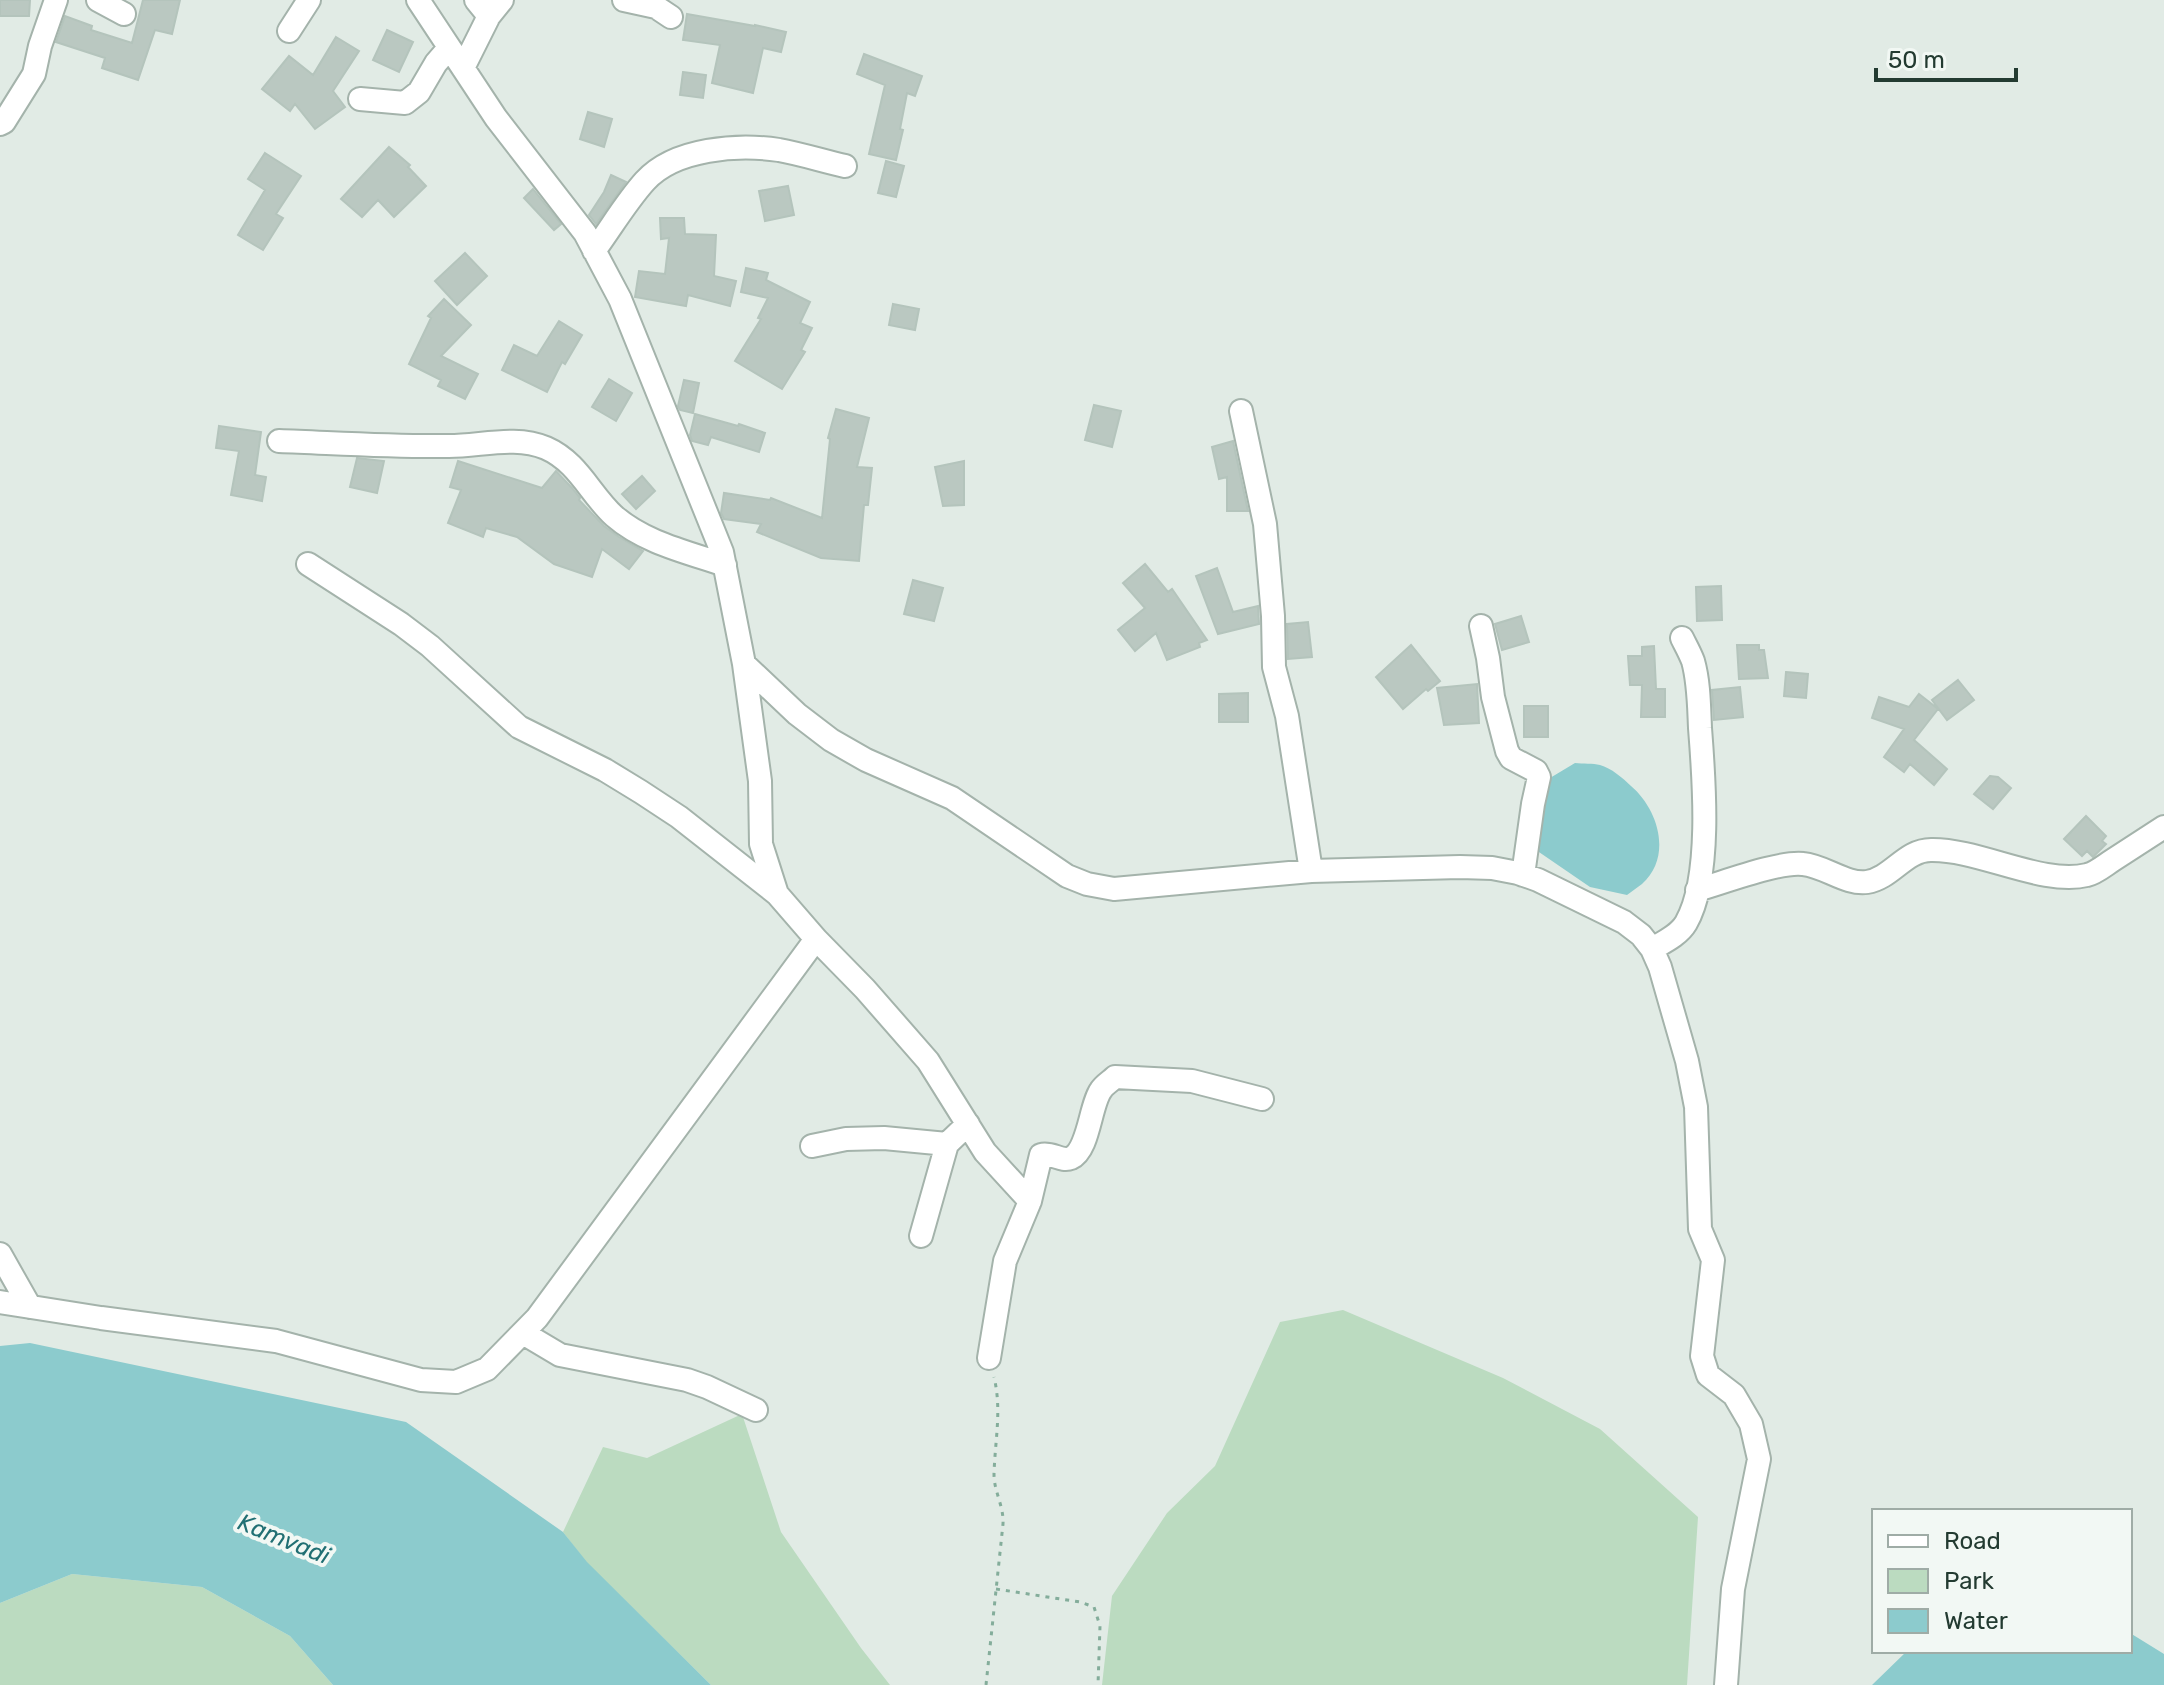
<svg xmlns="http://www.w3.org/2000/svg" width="2164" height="1685" viewBox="0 0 2164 1685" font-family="Rubik,sans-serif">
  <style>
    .green { fill: #bbdbc0 }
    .water { fill: #8ccbcd }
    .building { fill: #bac8c1; stroke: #b4c4bc; stroke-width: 2 }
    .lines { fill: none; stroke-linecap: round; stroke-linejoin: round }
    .minor-casing { stroke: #a4b3ab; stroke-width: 26 }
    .path { stroke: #84ad9b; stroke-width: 3; stroke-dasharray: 4 6; stroke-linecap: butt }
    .minor { stroke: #fff; stroke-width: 22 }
    .labels { text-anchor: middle; stroke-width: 8; stroke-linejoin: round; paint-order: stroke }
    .water-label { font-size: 24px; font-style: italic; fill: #216f73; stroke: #f2f8f4 }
  </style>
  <rect width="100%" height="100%" fill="#e1ebe5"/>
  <!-- green -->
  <path class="green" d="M1343,1310L1503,1378L1600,1429L1698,1517L1687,1685H1102L1112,1596L1167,1513L1215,1466L1280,1322Z
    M742,1414L781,1532L861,1648L890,1685H711L586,1562L563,1532L603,1447L647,1458Z
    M72,1574L202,1587L290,1636L333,1685H0V1603Z"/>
  <!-- water -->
  <path class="water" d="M1575,763C1583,764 1593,763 1600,765C1611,768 1623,778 1631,786C1658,809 1673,856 1642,884C1637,888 1632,891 1627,895L1590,887L1536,850L1538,804L1550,778Z
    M30,1343L406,1422L563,1532L587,1562L711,1685H333L290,1636L202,1587L72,1574L0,1603V1346Z
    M2130,1633L2164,1654V1685H1872L1907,1651H2130Z"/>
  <!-- building -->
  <path class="building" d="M0,0H30L29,16H0Z
    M143,0H180L172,34L155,30L138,80L102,68L105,58L56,42L65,16L92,26L91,30L132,43Z
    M687,14L755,26V25L786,32L781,52L763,48L753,93L712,83L720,45L683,40Z
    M387,30L413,42L399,72L373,60Z
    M336,37L359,51L333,91L345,107L315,129L295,104L290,111L262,89L289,56L313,75Z
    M864,54L922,76L915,96L907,93L900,129L903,130L896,160L869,154L885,85L857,74Z
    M683,72L706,75L703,98L680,95Z
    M588,112L612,119L604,147L580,139Z
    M389,147L410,165L408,167L426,186L394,217L378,200L362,217L341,199Z
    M265,153L301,176L276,214L283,218L263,250L238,235L265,190L248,179Z
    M886,161L904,166L896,197L878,193Z
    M611,175L626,182L596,224L589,215L604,192Z
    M788,186L794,215L765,221L759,191Z
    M533,189L561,224L554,230L524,198Z
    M660,218H684L685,234L716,235L714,276L736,281L730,306L688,295L686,306L635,297L639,271L665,274L669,238L661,239Z
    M465,253L487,276L457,305L435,281Z
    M746,268L768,273L766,280L810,302L800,323L812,328L801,350L805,352L782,389L735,361L761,319L758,318L768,298L741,292Z
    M444,299L471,325L441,356L478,374L465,399L438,386L441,380L409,364L431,318L428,316Z
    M893,304L919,309L915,330L889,325Z
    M559,321L582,335L565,364L562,362L547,392L502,370L514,345L537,356Z
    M609,379L632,393L616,421L592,407Z
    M684,380L699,383L693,413L680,410L678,406Z
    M1094,405L1121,411L1112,447L1085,440Z
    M836,409L869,418L857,467L872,468L868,505H864L859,561L821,558L757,532L761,524L724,519L721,513L724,493L770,500L771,498L822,518L830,439L828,438Z
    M695,414L738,426L739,424L765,433L759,452L711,437L708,445L692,441L690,435Z
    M219,426L261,432L255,475L266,477L262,501L231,495L239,451L216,448Z
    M1233,441L1248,511H1227V477L1219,479L1212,447Z
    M357,458L384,461L377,493L350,487Z
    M458,461L542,488L556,471L572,488L580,498L579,500L604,526L619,537L643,551L629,569L602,549L592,577L554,564L517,537L486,528L483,537L448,523L461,490L450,487Z
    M964,461V505L943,506L935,467Z
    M642,476L655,491L636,509L622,494Z
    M1145,564L1168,592L1172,589L1207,640L1199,643L1200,647L1167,660L1156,633L1135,651L1118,630L1145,608L1123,583Z
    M1217,568L1233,612L1258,606L1259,624L1218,634L1196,576Z
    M913,580L943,588L934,621L904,614Z
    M1721,586L1722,620L1697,621L1696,587Z
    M1521,616L1529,642L1502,650L1495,624Z
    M1308,622L1312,657L1288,659L1287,624Z
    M1411,645L1440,681L1428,691L1426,689L1403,709L1376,677Z
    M1737,645H1759V650H1764L1768,678L1739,679Z
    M1654,646L1656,689H1665V717H1641L1642,685H1630L1628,656H1642V647Z
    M1786,672L1808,674L1806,698L1784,696Z
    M1958,680L1974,700L1947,720L1932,700Z
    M1477,684L1479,723L1444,725L1437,688Z
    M1740,687L1743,717L1714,720L1712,690Z
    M1248,693V722H1219V694Z
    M1919,694L1938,709L1914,740L1947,769L1934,785L1910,764L1904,772L1884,757L1904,729L1872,718L1879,697L1909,707Z
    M1524,706H1548V737H1524Z
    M1990,776L1998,777L2011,788L1993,809L1974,794Z
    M2086,816L2106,836L2102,841L2106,844L2093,857L2087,851L2082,856L2064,839Z"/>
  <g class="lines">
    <defs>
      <path id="minor" d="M98,0L124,14
        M476,0L489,16
        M624,0L656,7L671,17
        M289,31L309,0
        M463,68L489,16L502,0
        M360,99L405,103L419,92L436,63L449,48
        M0,124L4,122L34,74L40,46L56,0
        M594,251C611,228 626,202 645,181C675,148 738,144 779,150C801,154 823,161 845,166
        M1241,411L1265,524L1273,616L1274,667L1287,716L1311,871
        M279,441C335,443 393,447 449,446C481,446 516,435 546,448C578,462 590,494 614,516C645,543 687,552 725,565
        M308,564L401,624L430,646L519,727L605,770L641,792L679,817L777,894
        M1481,626L1488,658L1493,697L1507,751L1511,758L1536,771L1539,777L1533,804L1523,875
        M744,664L797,714L831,740L866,760L952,798L1067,876L1087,884L1114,889L1311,871L1460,867L1492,868L1518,873L1538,880L1624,922L1641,935L1652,949L1660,967L1687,1061L1696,1107L1700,1229L1713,1260L1702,1356L1708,1375L1734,1395L1751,1424L1759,1459L1733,1589L1726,1685
        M1697,890C1722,883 1780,861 1803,864C1825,866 1846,885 1867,882C1892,878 1905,850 1931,850C1979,849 2043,886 2087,875C2096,873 2105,865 2113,860C2130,849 2147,838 2164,827
        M816,939L865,989L928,1061L985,1152L1030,1201
        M1652,949C1664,942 1679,935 1686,923C1712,878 1704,779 1700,728C1699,706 1699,682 1693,661C1690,653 1686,646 1682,638
        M812,1146L846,1139L884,1138L947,1144L968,1124
        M921,1236L947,1144
        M0,1254L30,1307
        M0,1302L101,1318L276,1341L421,1380L456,1382L487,1369L537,1318L816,939L777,894L761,844L760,781L744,664L722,552L620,299L585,233L496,118L418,0
        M523,1333L560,1355L687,1380L707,1387L756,1410
        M989,1358L1005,1261L1030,1201L1041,1155C1052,1152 1061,1162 1071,1158C1089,1150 1090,1105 1101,1090C1104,1085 1111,1081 1115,1077L1192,1081L1262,1099"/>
    </defs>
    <!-- minor casing -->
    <use href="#minor" class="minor-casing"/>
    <!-- path -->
    <path class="path" d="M996,1589L1080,1602L1094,1607L1100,1626L1098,1685
      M986,1685L1003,1524C1004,1506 994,1492 994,1474C995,1440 1002,1410 994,1377"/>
    <!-- minor -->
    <use href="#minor" class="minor"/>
  </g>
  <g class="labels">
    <!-- water labels -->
    <g class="water-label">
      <text transform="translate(284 1539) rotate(22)" y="8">Kamvadi</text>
    </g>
  </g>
  <!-- legend -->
  <rect x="1872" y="1509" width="260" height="144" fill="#f2f8f4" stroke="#9faca6" stroke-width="2"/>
  <rect x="1888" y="1535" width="40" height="12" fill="#ffffff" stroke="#9faca6" stroke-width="2"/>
  <text x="1944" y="1549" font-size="24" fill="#233b31">Road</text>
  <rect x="1888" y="1569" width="40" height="24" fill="#bbdbc0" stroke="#9faca6" stroke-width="2"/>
  <text x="1944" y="1589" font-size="24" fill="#233b31">Park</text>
  <rect x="1888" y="1609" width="40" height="24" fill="#8ccbcd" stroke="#9faca6" stroke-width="2"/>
  <text x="1944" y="1629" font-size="24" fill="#233b31">Water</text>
  <!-- scale -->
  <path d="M1876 68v12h140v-12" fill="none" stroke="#233b31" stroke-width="4"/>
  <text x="1888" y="68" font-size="24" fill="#233b31" stroke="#f2f8f4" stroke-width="6" paint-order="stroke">50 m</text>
</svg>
